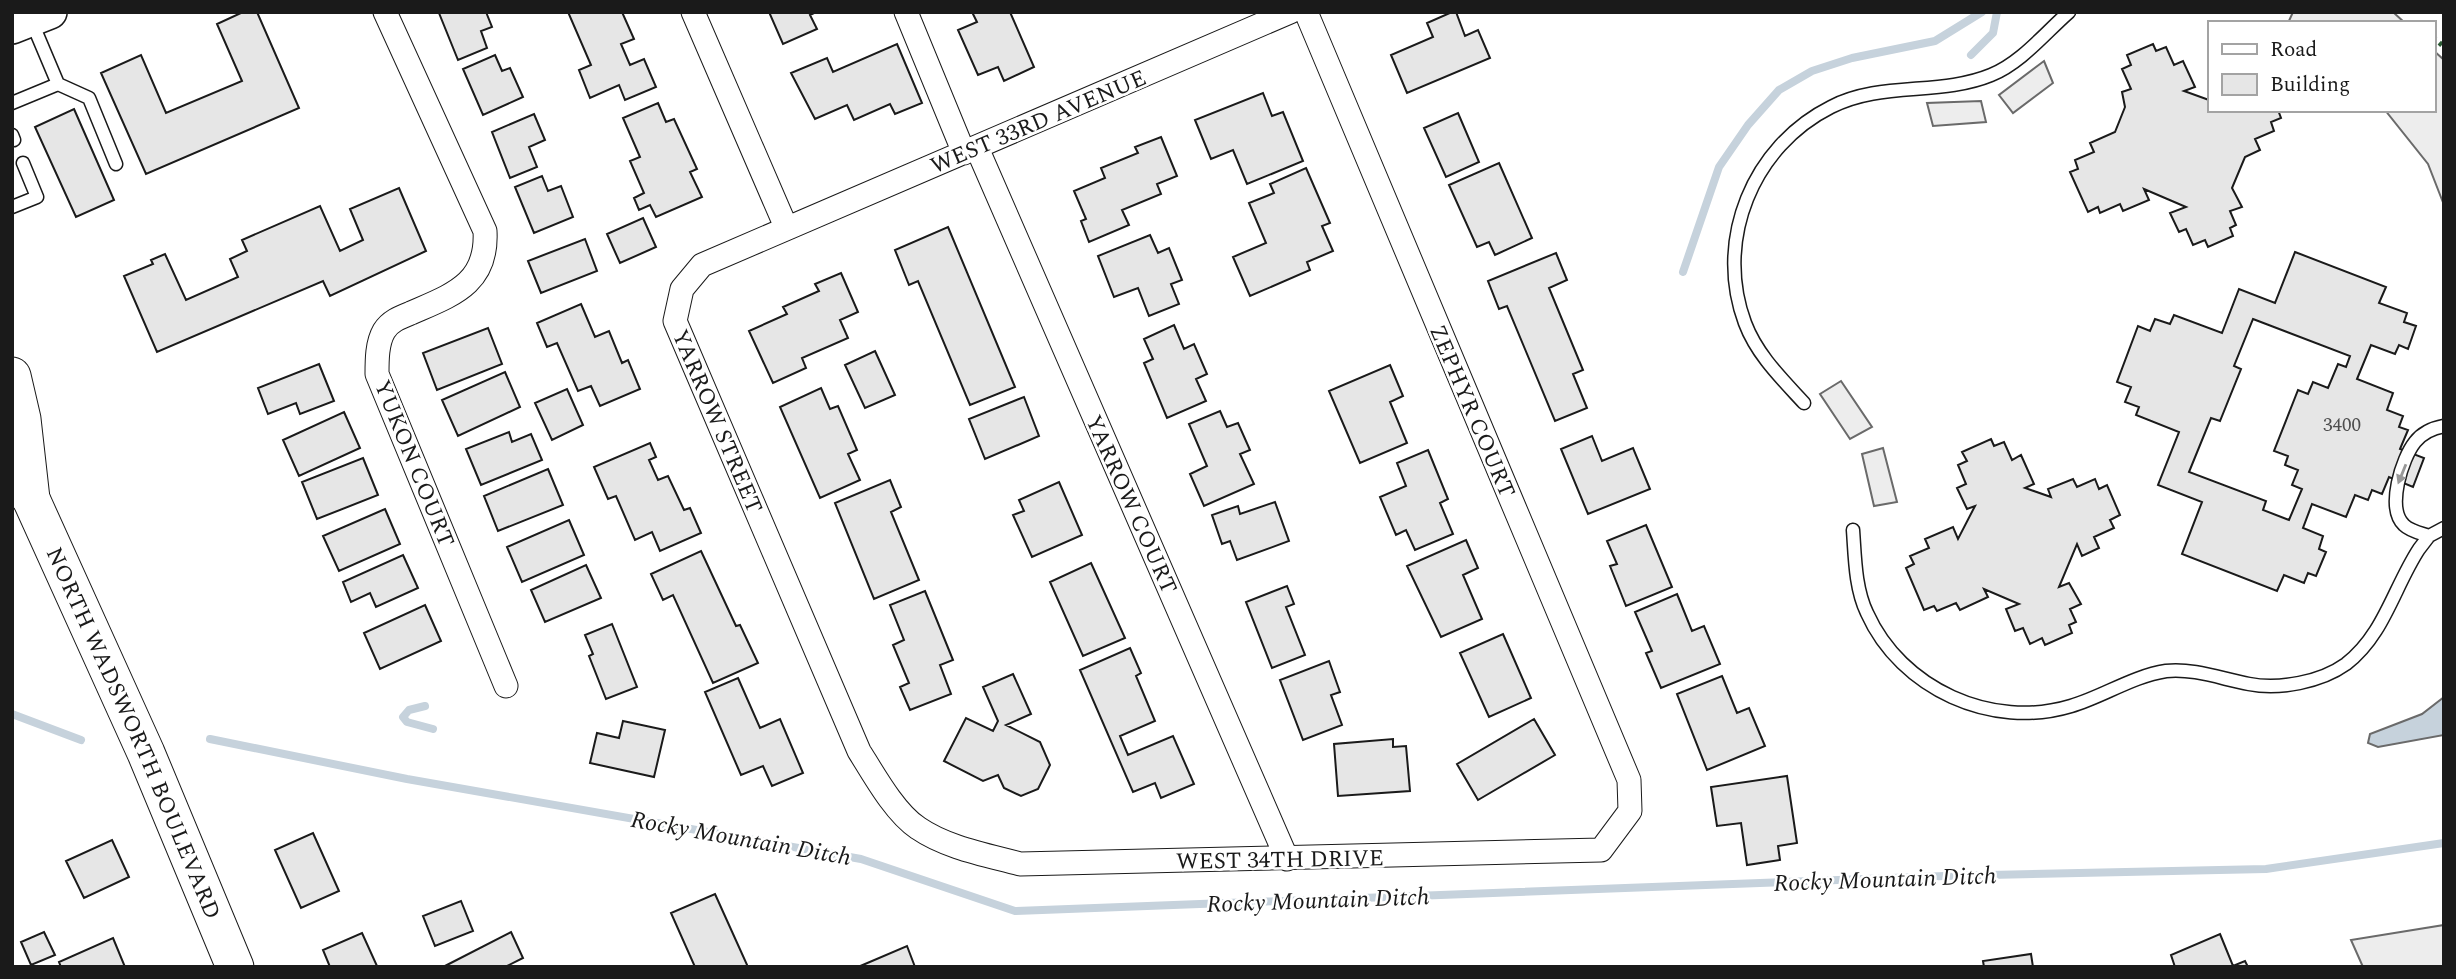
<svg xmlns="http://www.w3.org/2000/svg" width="2456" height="979" viewBox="0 0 2456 979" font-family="Spectral,serif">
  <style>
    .parking { fill: #ededed; stroke: #6a6a6a; stroke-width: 2 }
    .water { fill: #c6d2dc; stroke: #6a6a6a; stroke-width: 2 }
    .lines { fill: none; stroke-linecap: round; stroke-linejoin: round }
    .stream { stroke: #c6d2dc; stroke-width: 8 }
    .building { fill: #e6e6e6; stroke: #1a1a1a; stroke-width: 2; fill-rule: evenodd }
    .lane-casing { stroke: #1a1a1a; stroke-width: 15 }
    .street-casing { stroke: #1a1a1a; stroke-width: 25 }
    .secondary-casing { stroke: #1a1a1a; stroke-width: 36 }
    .primary-casing { stroke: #1a1a1a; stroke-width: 39 }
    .lane { stroke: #fff; stroke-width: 12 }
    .street { stroke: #fff; stroke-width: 23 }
    .secondary { stroke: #fff; stroke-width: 33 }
    .primary { stroke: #fff; stroke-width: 37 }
    .hedge { stroke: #2b5a34; stroke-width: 5; stroke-dasharray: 3.5 5; stroke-linecap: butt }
    .oneway { fill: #989898 }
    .labels { text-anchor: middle; stroke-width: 5; stroke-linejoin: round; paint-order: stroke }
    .number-label { font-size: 19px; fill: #4d4d4d }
    .street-label { font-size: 23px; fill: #1a1a1a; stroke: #fff }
    .water-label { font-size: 24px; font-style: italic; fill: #1a1a1a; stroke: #fff }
  </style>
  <rect width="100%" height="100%" fill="#fff"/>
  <!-- parking -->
  <path class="parking" d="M2293,12H2393L2405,23H2288Z
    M2433,50L2444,60V205L2428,164L2385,110H2433Z
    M2044,61L2053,83L2013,113L1999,95Z
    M1981,101L1986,122L1933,126L1927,103Z
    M1841,381L1872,427L1850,439L1820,394Z
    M1883,448L1897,502L1874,506L1862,454Z
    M2444,925V967H2363L2351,940Z"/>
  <!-- water -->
  <path class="water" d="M2444,697V735L2378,747L2368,743L2370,734L2422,714Z"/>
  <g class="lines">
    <!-- stream -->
    <path class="stream" d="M1971,55L1993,33L1997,12
      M1683,272L1719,167L1748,125L1779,90L1812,71L1852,58L1935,41L1982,12
      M425,706L409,710L403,717L407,722L433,729
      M12,714L81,740
      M210,739L407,779L861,859L1015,911L1945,876L2266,869L2444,843"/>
  </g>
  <!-- building -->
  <path class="building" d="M243,12H257L299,108L146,174L101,73L141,55L166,113L242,81L217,24Z
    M486,12L492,27L481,31L487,48L458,60L439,13Z
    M568,12H622L634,39L621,44L630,65L644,59L656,87L625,100L619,85L590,98L579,70L591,65Z
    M769,12H816L810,15L817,29L783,44Z
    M972,12H1010L1034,67L1004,81L998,67L978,75L958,30L977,22Z
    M1452,12H1456L1465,36L1478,30L1490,58L1407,93L1391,55L1433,37L1427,23Z
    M897,44L922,103L895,114L890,104L854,120L847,105L815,119L791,73L827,58L833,72Z
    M2153,44L2156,51L2166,47L2174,65L2183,61L2195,87L2184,91L2209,100V110H2278L2281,118L2271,122L2274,131L2255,139L2260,150L2245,157L2232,188L2242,207L2230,211L2236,225L2230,228L2233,236L2208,247L2205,240L2193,245L2186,229L2179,232L2170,213L2186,207L2144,189L2149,200L2123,211L2120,204L2100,213L2098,207L2088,212L2070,172L2078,169L2075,160L2094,152L2090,143L2115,132L2125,107L2122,92L2131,89L2122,69L2131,65L2127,55Z
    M495,55L502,71L510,68L523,97L483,115L463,69Z
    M1263,93L1272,116L1283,112L1303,161L1247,184L1233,150L1211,159L1195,120Z
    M658,103L666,122L674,119L697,169L690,172L702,197L656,217L650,205L639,210L634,198L644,193L630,161L640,157L623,118Z
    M74,109L114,200L76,217L35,127Z
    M1458,113L1479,162L1446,177L1424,128Z
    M534,114L545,140L529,147L537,167L510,178L492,132Z
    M1161,137L1177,176L1157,184L1161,194L1122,210L1129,225L1089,242L1081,221L1086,219L1074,191L1105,178L1101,168L1138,153L1135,147Z
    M1499,163L1532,238L1495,255L1489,242L1477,247L1449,185Z
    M1306,168L1330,223L1322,226L1333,251L1307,262L1310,270L1250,296L1233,257L1266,243L1249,203L1274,193L1270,184Z
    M542,176L548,191L561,186L573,217L534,233L515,187Z
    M399,188L426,251L330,296L323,281L157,352L124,276L153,264L151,260L165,254L186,300L238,277L230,259L247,251L242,240L320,206L340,251L363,240L350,209Z
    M643,218L656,247L620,263L607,234Z
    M948,227L1015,387L970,405L918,281L909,285L895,250Z
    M1150,235L1158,253L1169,248L1182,280L1171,284L1179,304L1149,316L1138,288L1114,297L1098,256Z
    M585,239L597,271L541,293L528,261Z
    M2295,252L2386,287L2379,303L2407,313L2404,322L2416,326L2408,349L2399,345L2395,354L2371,345L2357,379L2393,393L2387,410L2403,416L2399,427L2408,430L2400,449L2424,458L2413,487L2389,477L2382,494L2372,490L2368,500L2355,495L2346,517L2312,504L2303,528L2323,536L2319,549L2326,552L2316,576L2308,573L2304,583L2284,575L2277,591L2182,554L2202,502L2158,485L2179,432L2136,415L2139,407L2125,402L2131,387L2117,382L2138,326L2150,331L2155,319L2170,324L2174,315L2222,333L2239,289L2275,303ZM2253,319L2350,356L2346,367L2338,364L2328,388L2313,382L2308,394L2298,390L2274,451L2288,456L2285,465L2298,470L2292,485L2302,489L2289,520L2263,510L2266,501L2189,472L2211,418L2220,421L2241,369L2234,366Z
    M1556,253L1567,280L1549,288L1583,370L1573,374L1587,408L1555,421L1507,306L1499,309L1488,281Z
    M841,273L858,312L840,320L848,338L802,358L806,368L773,383L749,331L787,314L783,307L819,291L815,284Z
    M581,304L595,337L609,331L622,363L628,360L640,389L600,406L591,386L578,391L557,343L547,347L537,323Z
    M1174,325L1184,349L1194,344L1207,374L1196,379L1206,401L1167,418L1144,363L1153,359L1144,339Z
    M488,328L502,364L437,390L423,353Z
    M875,351L895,395L865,408L845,365Z
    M319,364L334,401L300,414L296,403L268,414L258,388Z
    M1390,365L1403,396L1390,402L1407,443L1360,463L1329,391Z
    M505,372L520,407L458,436L442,400Z
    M821,388L830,409L838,406L857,450L848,454L860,480L820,498L780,407Z
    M567,389L583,425L552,440L535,403Z
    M1024,397L1039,436L985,459L969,419Z
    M1220,411L1227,427L1238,423L1250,450L1240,454L1254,484L1204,506L1190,474L1207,466L1189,424Z
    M344,412L360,448L299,476L283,440Z
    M509,432L512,442L531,434L542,460L481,485L466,449Z
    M1592,436L1602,461L1633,448L1650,489L1588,514L1561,449Z
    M1991,439L1994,446L2004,442L2012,460L2021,455L2034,484L2025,488L2051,497L2048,489L2073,479L2077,487L2095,479L2099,489L2107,485L2120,515L2110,520L2114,528L2094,537L2099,548L2082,556L2077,544L2059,587L2069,583L2081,604L2070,609L2076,622L2069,625L2072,633L2045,645L2042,638L2030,644L2023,628L2015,631L2006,609L2019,604L1984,589L1988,597L1960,610L1956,603L1937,611L1934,606L1924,610L1906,568L1914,564L1910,556L1929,548L1925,539L1953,527L1958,539L1975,506L1967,509L1957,488L1966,484L1958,465L1967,461L1962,452Z
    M650,443L656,457L649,460L658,480L668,476L684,510L690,508L701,533L660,551L652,532L635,540L616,496L608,499L594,467Z
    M1428,450L1448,499L1440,503L1453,534L1415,550L1406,530L1396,535L1380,497L1406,486L1397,463Z
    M363,458L378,495L317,519L302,482Z
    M548,469L563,505L498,531L484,496Z
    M890,480L901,507L891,512L919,580L874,599L835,503Z
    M1059,482L1082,535L1032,557L1013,515L1024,511L1019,500Z
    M1275,502L1289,541L1237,560L1230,541L1222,544L1212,515L1238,506L1240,514Z
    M385,509L400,544L339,571L323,536Z
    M569,520L584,555L522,582L507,547Z
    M1646,525L1672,587L1626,606L1610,566L1617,564L1607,541Z
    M1466,540L1478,568L1463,575L1482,619L1441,637L1407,566Z
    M701,551L736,626L740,625L758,663L713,683L673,595L663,600L651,574Z
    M403,555L418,588L376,607L370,593L351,602L343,582Z
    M1091,563L1125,638L1083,656L1050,582Z
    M586,565L601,598L545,622L531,590Z
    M1287,586L1294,604L1286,607L1305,655L1272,668L1246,602Z
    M925,591L953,660L940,665L951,694L910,710L900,687L909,683L893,645L904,640L890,605Z
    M1677,594L1692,631L1704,626L1720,664L1661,688L1646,653L1652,651L1635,612Z
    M425,605L441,641L380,669L364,633Z
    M612,624L637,687L606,699L589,656L593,654L585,635Z
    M1503,634L1531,698L1489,717L1460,653Z
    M1130,648L1141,673L1136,676L1155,721L1120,736L1128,755L1173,736L1194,784L1161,798L1155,783L1133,792L1080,670Z
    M1329,661L1340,692L1331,695L1342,725L1303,740L1280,680Z
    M1013,674L1031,714L1006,725L1040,742L1050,765L1038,789L1021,796L1004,788L998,775L983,781L944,761L966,718L993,731L998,721L983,687Z
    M1722,676L1737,713L1749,708L1765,746L1707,770L1677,694Z
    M738,678L760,728L780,719L803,773L772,786L763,766L741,775L705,692Z
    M1534,719L1555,755L1478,800L1457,764Z
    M623,721L665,730L654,777L590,763L597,733L619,738Z
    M1393,739V747L1406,746L1410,791L1338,796L1334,744Z
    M1787,776L1797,843L1778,846L1780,860L1747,865L1741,823L1717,826L1711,787Z
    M313,833L339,891L301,908L275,850Z
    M112,840L129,877L84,898L66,861Z
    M715,894L748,967H695L671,913Z
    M461,901L473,931L435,946L423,916Z
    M44,932L55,955L31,965L21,942Z
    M511,932L523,958L505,967H443Z
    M362,933L377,966L330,967L323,950Z
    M2220,934L2233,966L2245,961L2248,967H2175L2171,955Z
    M113,938L125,967H61L59,962Z
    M907,946L915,967H858Z
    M2031,954L2033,967H1984L1983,961Z"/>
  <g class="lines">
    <defs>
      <path id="lane" d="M58,84L89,98L116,164
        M12,103L58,84L31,20
        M12,135L14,140
        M12,207L37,197L23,163
        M1804,403C1782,379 1757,355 1745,323C1714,240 1753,146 1831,107C1881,81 1940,96 1991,75C2021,63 2045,33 2069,12
        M1853,530C1855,557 1855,588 1867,613C1901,689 1992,730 2071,706C2102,697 2133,676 2166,671C2194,668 2222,679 2249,684C2279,690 2321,682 2346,664C2384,635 2394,587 2419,549L2429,536L2444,528
        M2429,536C2420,533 2410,531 2404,525C2386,508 2402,458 2415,442C2422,433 2433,428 2444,426"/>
      <path id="street" d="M385,12L485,231C488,284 452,295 411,313C401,317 390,321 384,331C377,343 377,360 377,374L506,686
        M693,12L786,227
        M906,12L964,153
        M1290,12L702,265L682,289L675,321L859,751C874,775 895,813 918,828C947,848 987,855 1020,864L1601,850L1630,811L1629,780L1306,12
        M977,148L1287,859"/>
      <path id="secondary" d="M12,27L50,12"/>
      <g id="primary">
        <path d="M12,376L22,419L31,499"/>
        <path id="s1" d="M12,474L31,499L146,753L235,967"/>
      </g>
    </defs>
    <!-- lane casing -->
    <use href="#lane" class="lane-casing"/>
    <!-- street casing -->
    <use href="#street" class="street-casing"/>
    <!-- secondary casing -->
    <use href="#secondary" class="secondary-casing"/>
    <!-- primary casing -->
    <use href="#primary" class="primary-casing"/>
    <!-- lane -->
    <use href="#lane" class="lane"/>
    <!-- street -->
    <use href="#street" class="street"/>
    <!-- secondary -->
    <use href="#secondary" class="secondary"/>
    <!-- primary -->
    <use href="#primary" class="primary"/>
    <!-- hedge -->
    <path class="hedge" d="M2433,37L2444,47"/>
  </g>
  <!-- one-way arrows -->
  <defs><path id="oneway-solid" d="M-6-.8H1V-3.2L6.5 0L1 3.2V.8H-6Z" transform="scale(1.75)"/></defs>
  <use class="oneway" href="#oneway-solid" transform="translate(2402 474) rotate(112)"/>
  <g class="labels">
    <!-- number labels -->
    <g class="number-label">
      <text x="2342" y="431">3400</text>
    </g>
    <!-- street labels -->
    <g class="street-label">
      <text transform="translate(1038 121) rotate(-23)" y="8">WEST 33RD AVENUE</text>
      <text transform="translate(1473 411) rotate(67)" y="8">ZEPHYR COURT</text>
      <text transform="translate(718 421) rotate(67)" y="8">YARROW STREET</text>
      <text transform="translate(415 463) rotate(68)" y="8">YUKON COURT</text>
      <text transform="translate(1132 504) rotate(66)" y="8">YARROW COURT</text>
      <text dy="8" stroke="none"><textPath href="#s1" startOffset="287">NORTH WADSWORTH BOULEVARD</textPath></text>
      <text transform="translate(1280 859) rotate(-1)" y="8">WEST 34TH DRIVE</text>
    </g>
    <!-- water labels -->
    <g class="water-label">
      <text transform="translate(741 838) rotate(10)" y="8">Rocky Mountain Ditch</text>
      <text transform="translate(1885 879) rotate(-2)" y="8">Rocky Mountain Ditch</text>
      <text transform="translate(1318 900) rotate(-2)" y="8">Rocky Mountain Ditch</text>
    </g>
  </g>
  <!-- border -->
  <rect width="2456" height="979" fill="none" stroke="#1a1a1a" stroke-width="28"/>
  <!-- legend -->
  <rect x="2208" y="21" width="228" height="91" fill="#ffffff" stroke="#a3a3a3" stroke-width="2"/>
  <rect x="2222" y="44" width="35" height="10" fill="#ffffff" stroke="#a3a3a3" stroke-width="2"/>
  <text x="2270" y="56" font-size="21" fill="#1a1a1a">Road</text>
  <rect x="2222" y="74" width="35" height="21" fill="#e6e6e6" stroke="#a3a3a3" stroke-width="2"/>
  <text x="2270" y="91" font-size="21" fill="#1a1a1a">Building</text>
</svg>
